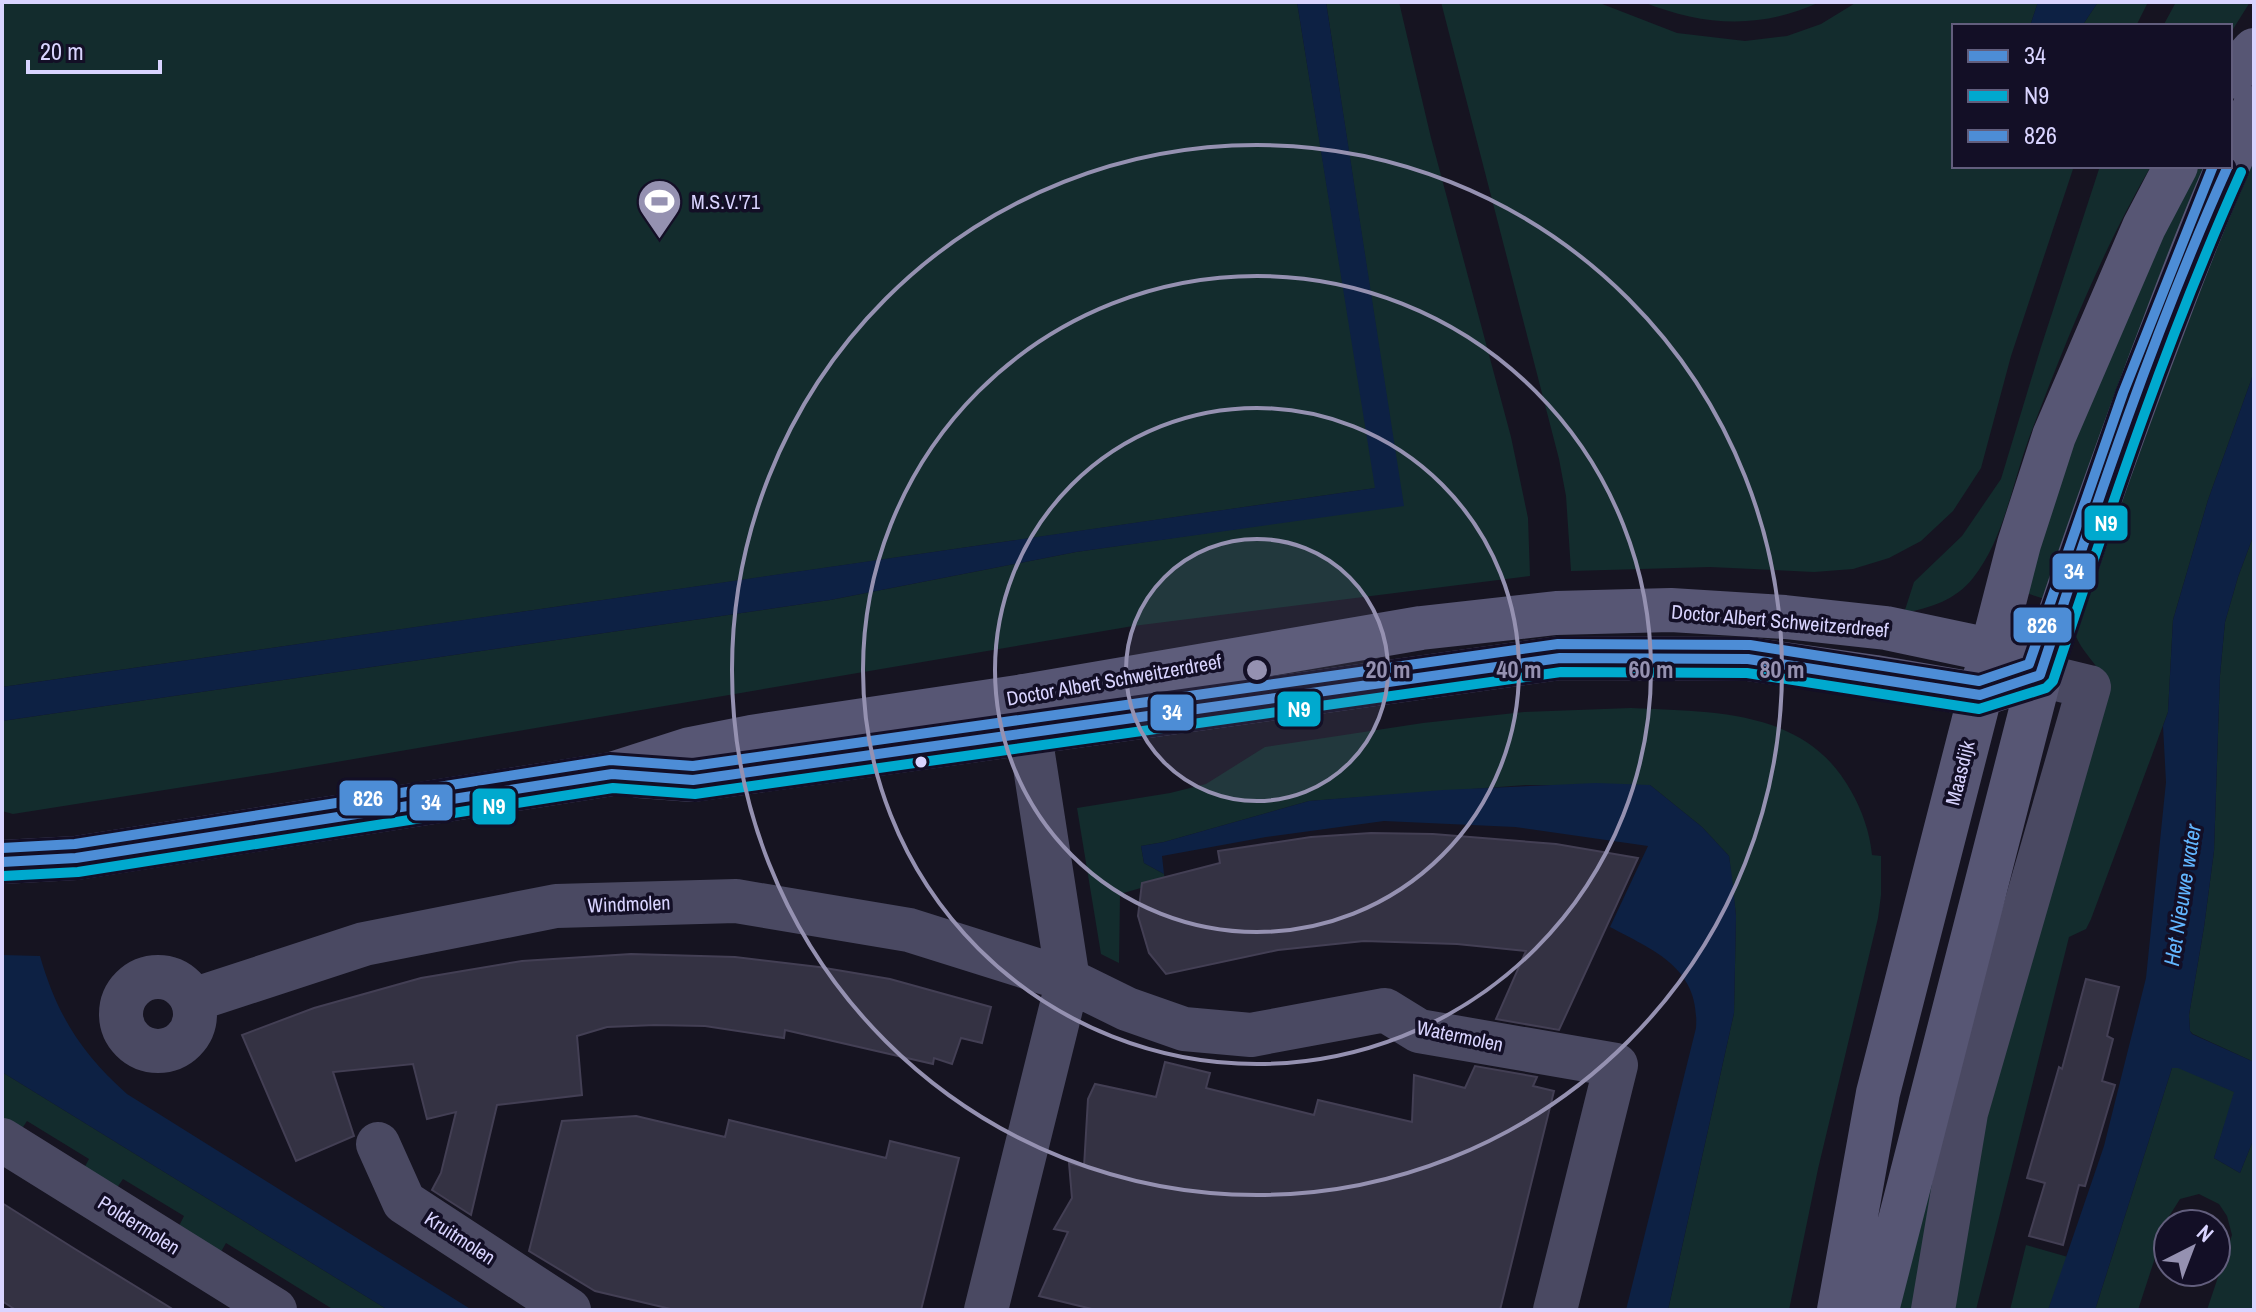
<svg xmlns="http://www.w3.org/2000/svg" width="2256" height="1312" viewBox="0 0 2256 1312" font-family="'Archivo Narrow',sans-serif">
  <style>
    .green { fill: #132c2d }
    .water { fill: #0d2144 }
    .building { fill: #343243; stroke: #433f54; stroke-width: 2 }
    .lines { fill: none; stroke-linecap: round; stroke-linejoin: round }
    .street { stroke: #4a4962; stroke-width: 44 }
    .secondary { stroke: #575674; stroke-width: 44 }
    .bus-1-casing { stroke: #130f26; stroke-width: 16 }
    .bus-2-casing { stroke: #130f26; stroke-width: 16 }
    .bus-3-casing { stroke: #130f26; stroke-width: 16 }
    .bus-1 { stroke: #4d8dd6; stroke-width: 10 }
    .bus-2 { stroke: #00a9ce; stroke-width: 10 }
    .bus-3 { stroke: #4d8dd6; stroke-width: 10 }
    .ring { fill: none; stroke: #9591b1; stroke-width: 4 }
    .bus-dot { fill: #d9d4ff; stroke: #130f26; stroke-width: 3 }
    .labels { text-anchor: middle; stroke-width: 7; stroke-linejoin: round; paint-order: stroke }
    .poi-label { font-size: 20px; fill: #d9d4ff; stroke: #130f26; text-anchor: start }
    .street-label { font-size: 20px; fill: #d9d4ff; stroke: #130f26 }
    .water-label { font-size: 22px; font-style: italic; fill: #62b6ff; stroke: #130f26 }
    .centre { fill: #9591b1; stroke: #130f26; stroke-width: 4 }
    .ring-label { font-size: 24px; text-anchor: middle; font-weight: bold; fill: #9591b1; stroke: #130f26; stroke-width: 7; stroke-linejoin: round; paint-order: stroke }
    .line-badge { stroke: #130f26; stroke-width: 3 }
    .badge-label { font-size: 22px; text-anchor: middle; font-weight: bold; fill: #fff }
  </style>
  <rect width="100%" height="100%" fill="#161421"/>
  <!-- green -->
  <path class="green" d="M2,2H1297L1376,488L2,687Z
    M1326,2H1399L1431,138L1511,437L1528,518L1530,576L1133,626L272,773L13,814L2,811V721L830,600L1076,552L1403,505Z
    M1441,2H1597L1677,33L1745,41L1787,36L1821,24L1857,2H2038L2030,26H1954V166H2074L2011,356L1981,468L1953,511L1921,541L1889,558L1853,569L1814,572L1710,567L1571,571L1566,496L1559,459Z
    M1643,2H1820C1759,30 1704,26 1643,2Z
    M2098,2H2148L2136,26H2082Z
    M2176,2H2250L2230,34V26H2163Z
    M2254,141V372L2208,500L2173,620L2168,712L2091,919L2086,929L2069,937L1976,1310H1948L1978,1115L2099,670C2086,652 2074,642 2072,619Z
    M2100,166H2151C2101,252 2064,346 2029,438C2012,484 2004,539 1973,578C1956,600 1930,608 1904,613L1914,582L1962,536L2001,479L2041,347Z
    M2199,166H2217L2051,601L2023,592L2080,424L2181,197Z
    M2254,534V1062L2193,1034L2190,1031L2189,1015L2204,927L2214,851L2220,675L2225,622L2238,577Z
    M1631,708C1714,712 1806,709 1851,791C1862,810 1870,833 1872,855L1881,856V895L1878,918L1818,1169L1789,1310H1668L1734,1013L1736,916L1729,856L1702,827L1650,785H1526L1309,801L1164,842L1141,846L1144,863L1164,874L1165,881L1120,894L1119,963L1101,954L1077,808L1170,793L1206,784L1265,747L1423,723L1524,712Z
    M2178,1067L2235,1092L2214,1158L2240,1173L2254,1138V1310H2207L2232,1235L2227,1216L2219,1204L2199,1194L2180,1199L2168,1218L2138,1310H2095L2172,1068Z
    M2,1072L388,1310H334L226,1243L218,1257L177,1230L184,1216L123,1179L114,1192L82,1172L89,1159L27,1121L19,1133L2,1122Z
    M1930,1181L1936,1183L1919,1310H1898Z
    M2026,1245L2068,1257L2048,1310H2010Z"/>
  <!-- water -->
  <path class="water" d="M1297,2H1326L1404,506L1076,552L830,600L2,721V687L1375,488Z
    M2038,2H2098L2082,26H2030Z
    M2254,372V534L2238,577L2225,622L2220,675L2214,851L2204,927L2189,1015L2190,1031L2192,1034L2254,1062V1138L2240,1173L2214,1158L2234,1092L2178,1068H2172L2095,1310H2048L2104,1146L2146,978L2166,782L2163,726L2168,712L2173,620L2208,500Z
    M1596,783L1650,785L1702,827L1729,856L1732,877L1736,916L1734,1013L1668,1310H1626L1696,1028C1700,968 1655,951 1610,927L1648,846L1515,827L1384,821L1266,837L1162,856L1164,874L1144,863L1141,846L1164,842L1309,801L1443,790Z
    M2,955L40,956C57,1015 81,1053 127,1094L472,1310H388L2,1072Z"/>
  <!-- building -->
  <path class="building" d="M1371,833L1433,834L1556,844L1638,858L1559,1030L1496,1019L1526,951L1457,944L1364,941L1278,950L1166,974L1149,953L1138,916L1142,883L1220,863L1218,851L1311,837Z
    M631,954L735,957L819,967L890,979L991,1007L982,1043L961,1038L952,1064L934,1058L933,1064L785,1030L784,1038L705,1026L655,1025L607,1027L577,1036L582,1095L497,1105L471,1215L432,1190L441,1173L456,1112L427,1119L413,1064L333,1072L354,1136L296,1161L242,1035L314,1008L421,978L522,961Z
    M2086,979L2119,987L2107,1036L2113,1039L2102,1081L2115,1085L2085,1186L2079,1185L2063,1245L2029,1236L2045,1183L2027,1178L2059,1067L2062,1069Z
    M1165,1062L1210,1073L1206,1088L1314,1115L1318,1100L1412,1122L1414,1075L1465,1088L1475,1066L1537,1077L1533,1086L1554,1091L1500,1310H1096L1039,1296L1068,1232L1054,1229L1072,1198L1069,1163L1084,1167L1088,1099L1095,1084L1156,1097Z
    M636,1116L725,1137L729,1120L886,1158L890,1141L959,1158L921,1310H675L595,1291L529,1251L562,1121Z
    M2,1203L75,1249L174,1310H16L2,1301Z"/>
  <g class="lines">
    <!-- street -->
    <path class="street" d="M121 1014a37 37 0 1 1 74 0a37 37 0 1 1-74 0Z
      M193,1000L364,944L556,906L736,901L909,930L1068,980L1127,1009L1184,1029L1251,1035L1385,1010L1419,1031L1616,1065L1555,1310
      M2,1140L275,1310
      M378,1144L404,1202L569,1310
      M986,1310L1068,980L1024,696
      M1933,1310L1966,1113L2089,687L2040,675"/>
    <!-- secondary -->
    <path class="secondary" d="M2230,77L2254,50
      M2230,161L2254,108
      M639,776L693,780L1560,658L1748,659L1875,677L1980,695L2040,675
      M2,862L76,858L612,774L690,749L751,737L1024,696L1421,628L1556,613L1671,610L1785,617L1886,628L1990,650L2040,675
      M1839,1310L1878,1093L2019,544L2054,436L2144,227L2176,166
      M1877,1310L2040,675C2074,569 2112,463 2151,359C2176,294 2199,229 2228,166"/>
    <defs>
      <path id="bus-1" d="M2,862L76,858L612,774L693,780L1560,658L1748,659L1980,695L2040,675C2096,504 2154,331 2228,166"/>
      <path id="bus-2" d="M3,876L78,872L613,788L695,794L1561,672L1747,673L1979,709L2046,688L2053,681C2110,510 2167,337 2241,172"/>
      <path id="bus-3" d="M2,848L75,844L610,760L693,766L1558,644L1750,645L1979,681L2029,664L2123,393L2213,166"/>
    </defs>
    <!-- bus-1 casing -->
    <use href="#bus-1" class="bus-1-casing"/>
    <!-- bus-2 casing -->
    <use href="#bus-2" class="bus-2-casing"/>
    <!-- bus-3 casing -->
    <use href="#bus-3" class="bus-3-casing"/>
    <!-- bus-1 -->
    <use href="#bus-1" class="bus-1"/>
    <!-- bus-2 -->
    <use href="#bus-2" class="bus-2"/>
    <!-- bus-3 -->
    <use href="#bus-3" class="bus-3"/>
  </g>
  <!-- distance rings -->
  <circle cx="1257" cy="670" r="131" fill="#9591b1" fill-opacity=".12"/>
  <g class="ring">
    <circle cx="1257" cy="670" r="131"/>
    <circle cx="1257" cy="670" r="262"/>
    <circle cx="1257" cy="670" r="394"/>
    <circle cx="1257" cy="670" r="525"/>
  </g>
  <!-- icons -->
  <defs>
    <symbol id="stadium-pin" viewBox="-11 -11 22 30"><path d="M0 17L-7.5 6A9.5 9.5 0 1 1 7.5 6Z" fill="#9591b1" stroke="#130f26"/><path d="M0-5a6.5 5 0 1 0 0 10a6.5 5 0 1 0 0-10ZM-3.5-1.8h7v3.6h-7Z" fill="#fff"/></symbol>
  </defs>
  <g fill-rule="evenodd">
    <use href="#stadium-pin" x="634" y="176" width="51" height="69"/>
  </g>
  <!-- markers -->
  <circle class="bus-dot" cx="921" cy="762" r="7"/>
  <g class="labels">
    <!-- poi labels -->
    <g class="poi-label">
      <text x="691" y="209">M.S.V.'71</text>
    </g>
    <!-- street labels -->
    <g class="street-label">
      <text transform="translate(1780 621) rotate(5)" y="7">Doctor Albert Schweitzerdreef</text>
      <text transform="translate(1114 680) rotate(-10)" y="7">Doctor Albert Schweitzerdreef</text>
      <text transform="translate(1960 773) rotate(-76)" y="7">Maasdijk</text>
      <text transform="translate(629 904) rotate(-2)" y="7">Windmolen</text>
      <text transform="translate(1460 1036) rotate(12)" y="7">Watermolen</text>
      <text transform="translate(139 1225) rotate(32)" y="7">Poldermolen</text>
      <text transform="translate(460 1238) rotate(33)" y="7">Kruitmolen</text>
    </g>
    <!-- water labels -->
    <g class="water-label">
      <text transform="translate(2182 895) rotate(-81)" y="8">Het Nieuwe water</text>
    </g>
  </g>
  <circle cx="1257" cy="670" r="12" class="centre"/>
  <g class="ring-label">
    <text x="1388" y="678">20 m</text>
    <text x="1519" y="678">40 m</text>
    <text x="1651" y="678">60 m</text>
    <text x="1782" y="678">80 m</text>
  </g>
  <g class="line-badge">
    <rect x="2083" y="504" width="46" height="38" rx="8" fill="#00a9ce"/>
    <rect x="2051" y="552" width="46" height="39" rx="8" fill="#4d8dd6"/>
    <rect x="2012" y="606" width="61" height="38" rx="8" fill="#4d8dd6"/>
    <rect x="1276" y="690" width="46" height="38" rx="8" fill="#00a9ce"/>
    <rect x="1149" y="693" width="46" height="39" rx="8" fill="#4d8dd6"/>
    <rect x="338" y="779" width="61" height="38" rx="8" fill="#4d8dd6"/>
    <rect x="408" y="783" width="46" height="39" rx="8" fill="#4d8dd6"/>
    <rect x="471" y="787" width="46" height="39" rx="8" fill="#00a9ce"/>
  </g>
  <g class="badge-label">
    <text x="2106" y="531">N9</text>
    <text x="2074" y="579">34</text>
    <text x="2042" y="633">826</text>
    <text x="1299" y="717">N9</text>
    <text x="1172" y="720">34</text>
    <text x="368" y="806">826</text>
    <text x="431" y="810">34</text>
    <text x="494" y="814">N9</text>
  </g>
  <!-- border -->
  <rect width="2256" height="1312" fill="none" stroke="#d9d4ff" stroke-width="8"/>
  <!-- legend -->
  <rect x="1952" y="24" width="280" height="144" fill="#130f26" stroke="#625e7d" stroke-width="2"/>
  <rect x="1968" y="50" width="40" height="12" fill="#4d8dd6" stroke="#625e7d" stroke-width="2"/>
  <text x="2024" y="64" font-size="24" fill="#d9d4ff">34</text>
  <rect x="1968" y="90" width="40" height="12" fill="#00a9ce" stroke="#625e7d" stroke-width="2"/>
  <text x="2024" y="104" font-size="24" fill="#d9d4ff">N9</text>
  <rect x="1968" y="130" width="40" height="12" fill="#4d8dd6" stroke="#625e7d" stroke-width="2"/>
  <text x="2024" y="144" font-size="24" fill="#d9d4ff">826</text>
  <!-- north arrow -->
  <g transform="translate(2192 1248) rotate(42)"><circle r="38" fill="#130f26" stroke="#625e7d" stroke-width="2"/>
  <path d="M0-6L14 30L0 20L-14 30Z" fill="#9591b1"/>
  <text y="-12" font-size="22" font-weight="bold" text-anchor="middle" fill="#d9d4ff">N</text>
  </g>
  <!-- scale -->
  <path d="M28 60v12h132v-12" fill="none" stroke="#d9d4ff" stroke-width="4"/>
  <text x="40" y="60" font-size="24" fill="#d9d4ff" stroke="#130f26" stroke-width="6" paint-order="stroke">20 m</text>
</svg>
